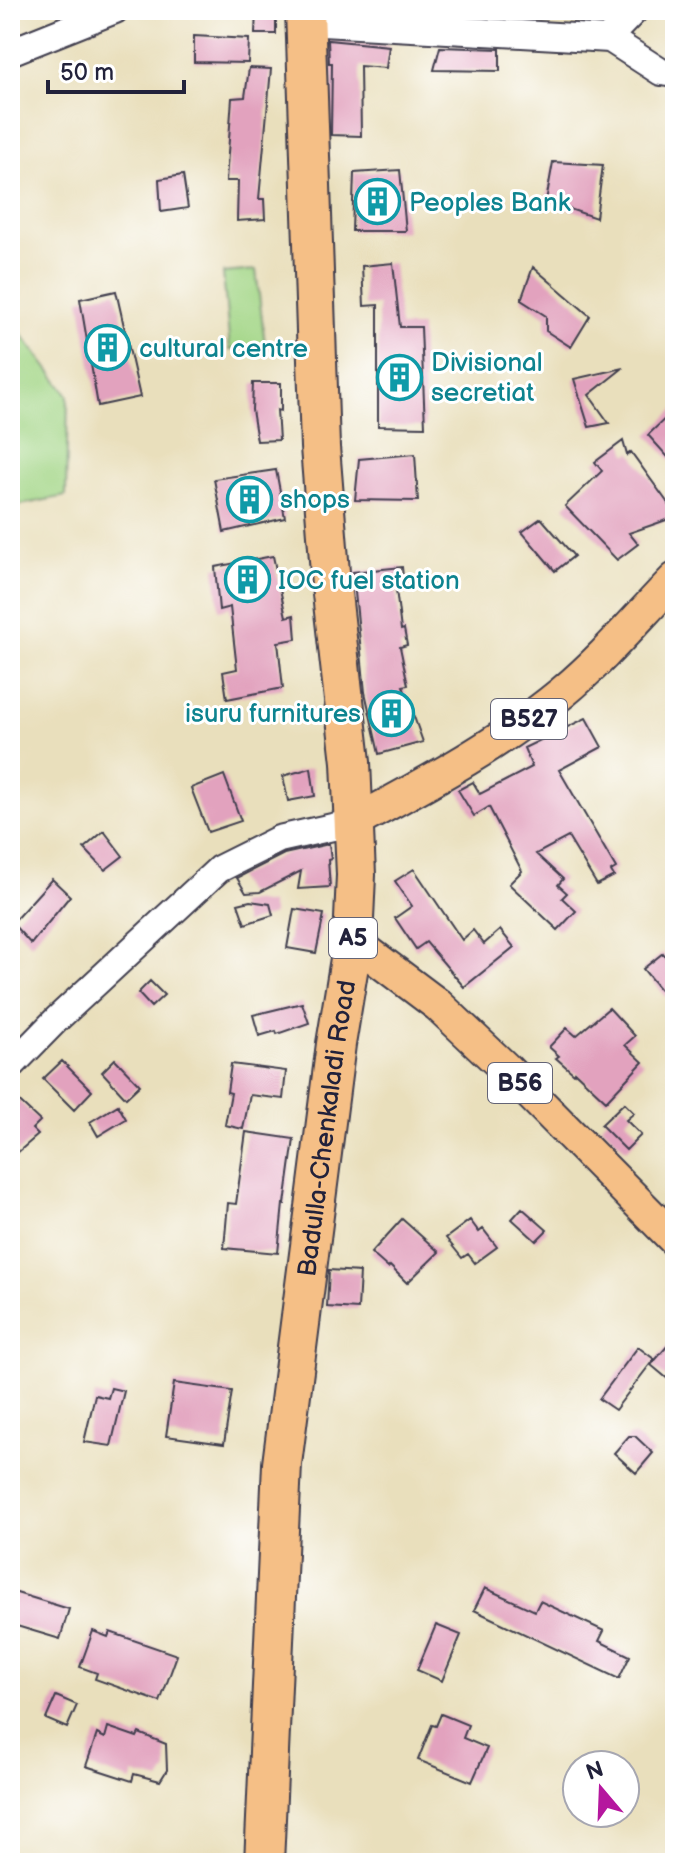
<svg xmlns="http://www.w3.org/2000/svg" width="685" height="1873" viewBox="0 0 685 1873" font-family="'Balsamiq Sans',sans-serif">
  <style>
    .green { fill: #a2d585; stroke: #627c60; stroke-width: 2 }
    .building { fill: #e2a2be }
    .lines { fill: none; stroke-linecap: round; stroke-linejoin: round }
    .minor-casing { stroke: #403e4e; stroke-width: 30 }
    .major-casing { stroke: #403e4e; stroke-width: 36 }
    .highway-casing { stroke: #403e4e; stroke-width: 42 }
    .minor { stroke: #fff; stroke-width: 26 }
    .major { stroke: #f5bf86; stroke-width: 32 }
    .highway { stroke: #f5bf86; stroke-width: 38 }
    .labels { text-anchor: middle; stroke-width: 6; stroke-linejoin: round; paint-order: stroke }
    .shield { fill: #fff; stroke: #646476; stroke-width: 2 }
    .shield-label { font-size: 24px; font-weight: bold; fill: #22223b }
    .culture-label { font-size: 26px; fill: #0d838f; stroke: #fff; text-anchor: start }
    .street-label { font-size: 26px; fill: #22223b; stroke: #fff }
  </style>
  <rect width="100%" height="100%" fill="#fff"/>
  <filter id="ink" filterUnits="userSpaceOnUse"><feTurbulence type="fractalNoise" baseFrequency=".0125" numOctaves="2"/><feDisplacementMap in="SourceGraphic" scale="16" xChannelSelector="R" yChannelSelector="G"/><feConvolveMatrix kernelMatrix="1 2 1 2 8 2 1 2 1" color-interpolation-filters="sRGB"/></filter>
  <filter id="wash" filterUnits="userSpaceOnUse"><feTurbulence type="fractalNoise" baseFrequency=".006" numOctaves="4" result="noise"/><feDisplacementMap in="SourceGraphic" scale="32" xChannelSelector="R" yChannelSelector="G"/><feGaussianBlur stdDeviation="1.8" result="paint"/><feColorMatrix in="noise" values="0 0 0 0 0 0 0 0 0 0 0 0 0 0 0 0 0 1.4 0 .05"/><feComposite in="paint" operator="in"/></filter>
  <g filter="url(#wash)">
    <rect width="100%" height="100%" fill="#e9dfbc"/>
    <!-- green -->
    <path class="green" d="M256,270L265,344L230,350L223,273Z
      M10,319L68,395L66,496L10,507Z"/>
    <g id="blocks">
      <!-- building -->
      <path class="building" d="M256,10H276V34H255Z
        M194,36L249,39L248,63L194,62Z
        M328,40L389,46L386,68L360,66L361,136L331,135L332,63H329Z
        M440,47L500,49V71L434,70Z
        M249,68L271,69L259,199H264L265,219L237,221L238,181H226L232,98L245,97Z
        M553,162L603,165L596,218L546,201Z
        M400,170L406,231H352L354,173Z
        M183,175L188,208L161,212L159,179Z
        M393,263L400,327H421L425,427L378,426V305L364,306L362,266Z
        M533,267L590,316L571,347L546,331V316L521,300Z
        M116,291L140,397L98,406L80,299Z
        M623,368L589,395L609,423L589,427L574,379Z
        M253,383H281V411L277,410L279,440L257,441L252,410Z
        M675,409V465L648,435Z
        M623,441L627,455L631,452L675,513V517L629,533L638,544L617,560L565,506L602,471L595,462Z
        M415,454L418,501L355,500L359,459Z
        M276,470L285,518L224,532L214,479Z
        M541,518L574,556L555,571L522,532Z
        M273,556L286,617L294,615L296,639L278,642L283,688L227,699L223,672L237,669L230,607L219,610L215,567Z
        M402,567L404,588L396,589L401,630L404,629L407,645L400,647L408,685L403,686L423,742L379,754L365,692L353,572Z
        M586,718L602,747L559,770L616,868L611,871L614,876L597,885L568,837L536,854L563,879L558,885L567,893L562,898L576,911L558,930L509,884L522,871L489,807L474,816L458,790L473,782L480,794L532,767L524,748Z
        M311,768L315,796L288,801L283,776Z
        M224,775L241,821L208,832L191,788Z
        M104,831L123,856L105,870L84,848Z
        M329,844L331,859L328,860L330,887L298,889L301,871L260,892L246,893L237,878L284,854Z
        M414,869L462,940L473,930L484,944L500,930L514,947L464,987L426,942L416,949L395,918L412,906L395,881Z
        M52,879L70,896L31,944L12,923Z
        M250,901L270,904L273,915L245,924L238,904Z
        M294,909L324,914L316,953L287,948Z
        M675,952V989L666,997L643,969L663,953L667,959Z
        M150,981L164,995L151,1007L138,993Z
        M302,1003L309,1023L277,1034L276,1031L259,1036L253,1015Z
        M609,1008L635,1036L625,1045L643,1062L606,1101L575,1072L574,1074L556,1058L559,1056L549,1047L567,1028L576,1036Z
        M115,1059L140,1085L126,1098L102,1072Z
        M62,1061L92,1091L74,1110L43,1079Z
        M231,1064L286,1071L283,1099L250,1095L243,1129L225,1125L231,1093L227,1092Z
        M10,1093L40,1121L32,1129L38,1135L10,1159Z
        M624,1103L634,1113L626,1120L641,1135L626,1150L601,1125Z
        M118,1105L126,1119L98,1136L90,1122Z
        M246,1132L294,1139L285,1204H283L278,1253L224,1248L228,1203L236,1204Z
        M522,1208L547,1230L536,1241L512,1219Z
        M402,1219L439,1252L407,1283L390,1266L388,1268L371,1253Z
        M470,1220L479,1232L483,1229L497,1247L475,1263L468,1254L462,1258L446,1238Z
        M329,1270L360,1272L358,1309L327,1307Z
        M675,1337V1385L651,1365Z
        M638,1347L654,1359L615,1410L599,1399Z
        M174,1383L232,1391L224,1444L166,1436Z
        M111,1388L124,1391L111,1446L84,1442L95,1395L108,1398Z
        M629,1436H635L653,1453L636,1473L614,1453Z
        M485,1588L535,1611L540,1601L604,1631L599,1641L630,1656L619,1679L474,1610Z
        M10,1591L69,1609L60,1639L10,1624Z
        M436,1625L461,1635L442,1681L417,1670Z
        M93,1631L108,1637L110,1632L177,1655L160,1702L95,1679L97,1673L80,1667Z
        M56,1696L77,1705L67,1728L46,1719Z
        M441,1714L468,1725L463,1738L487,1748L472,1782L418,1760L432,1725L436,1726Z
        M108,1727L137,1737L139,1733L166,1744L167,1770L160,1781L134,1774L132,1781L86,1766L97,1734L105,1738Z"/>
    </g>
  </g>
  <g filter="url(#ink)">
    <use href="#blocks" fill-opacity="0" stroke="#403e4e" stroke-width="2"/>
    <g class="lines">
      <defs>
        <path id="minor" d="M304,22L610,39L661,72L675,74
          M607,39L635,10
          M10,52L115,10
          M10,1067L57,1019L219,869L279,839L355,822"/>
        <path id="major" d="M355,822C427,783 499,745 563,692C604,658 638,617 675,579
          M353,941L438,1005L505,1068L675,1240"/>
        <g id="highway">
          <path id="s1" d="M264,1863L282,1464L336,1044L353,941L356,875L351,762L331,585L320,447L305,10"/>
        </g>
      </defs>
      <!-- minor casing -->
      <use href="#minor" class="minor-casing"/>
      <!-- major casing -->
      <use href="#major" class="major-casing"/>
      <!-- highway casing -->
      <use href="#highway" class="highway-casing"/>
      <!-- minor -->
      <use href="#minor" class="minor"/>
      <!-- major -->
      <use href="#major" class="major"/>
      <!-- highway -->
      <use href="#highway" class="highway"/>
    </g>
  </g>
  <!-- icons -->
  <defs>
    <symbol id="building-ring" viewBox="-11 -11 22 22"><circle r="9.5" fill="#fff" stroke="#0f9aa8" stroke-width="1.5"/><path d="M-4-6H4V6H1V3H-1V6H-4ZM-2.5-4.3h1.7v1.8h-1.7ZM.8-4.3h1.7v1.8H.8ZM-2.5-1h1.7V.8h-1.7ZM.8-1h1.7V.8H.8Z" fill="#0f9aa8"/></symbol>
  </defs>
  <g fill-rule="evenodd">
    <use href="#building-ring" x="352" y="176" width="51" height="51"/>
    <use href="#building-ring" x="82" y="322" width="51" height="51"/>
    <use href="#building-ring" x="374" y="352" width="51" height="51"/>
    <use href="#building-ring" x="224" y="474" width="51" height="51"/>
    <use href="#building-ring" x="222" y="554" width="51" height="51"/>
    <use href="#building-ring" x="366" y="688" width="51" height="51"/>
  </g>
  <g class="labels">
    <!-- shield labels -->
    <g class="shield">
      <rect x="491" y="699" width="76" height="40" rx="6"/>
      <rect x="329" y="918" width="48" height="40" rx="6"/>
      <rect x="488" y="1063" width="64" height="40" rx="6"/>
    </g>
    <g class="shield-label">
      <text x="529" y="727">B527</text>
      <text x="353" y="946">A5</text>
      <text x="520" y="1091">B56</text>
    </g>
    <!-- culture labels -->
    <g class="culture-label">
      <text x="409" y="211">Peoples Bank</text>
      <text x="139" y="357">cultural centre</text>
      <text x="431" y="371">Divisional<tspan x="431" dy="30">secretiat</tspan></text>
      <text x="280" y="508">shops</text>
      <text x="278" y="589">IOC fuel station</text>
      <text x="361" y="722" text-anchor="end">isuru furnitures</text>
    </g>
    <!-- street labels -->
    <g class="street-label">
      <text dy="9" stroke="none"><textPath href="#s1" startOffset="738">Badulla-Chenkaladi Road</textPath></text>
    </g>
  </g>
  <!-- margin -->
  <rect width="685" height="1873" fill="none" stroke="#fff" stroke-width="40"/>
  <!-- north arrow -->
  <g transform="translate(601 1789) rotate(341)"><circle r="38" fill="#ffffff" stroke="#a7a7b1" stroke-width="2"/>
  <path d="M0-6L14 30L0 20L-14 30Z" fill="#b5179e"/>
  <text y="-12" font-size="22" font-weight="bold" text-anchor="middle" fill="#22223b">N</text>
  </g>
  <!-- scale -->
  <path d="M48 80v12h136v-12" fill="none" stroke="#22223b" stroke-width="4"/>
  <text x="60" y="80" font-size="24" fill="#22223b" stroke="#ffffff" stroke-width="6" paint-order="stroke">50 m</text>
</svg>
